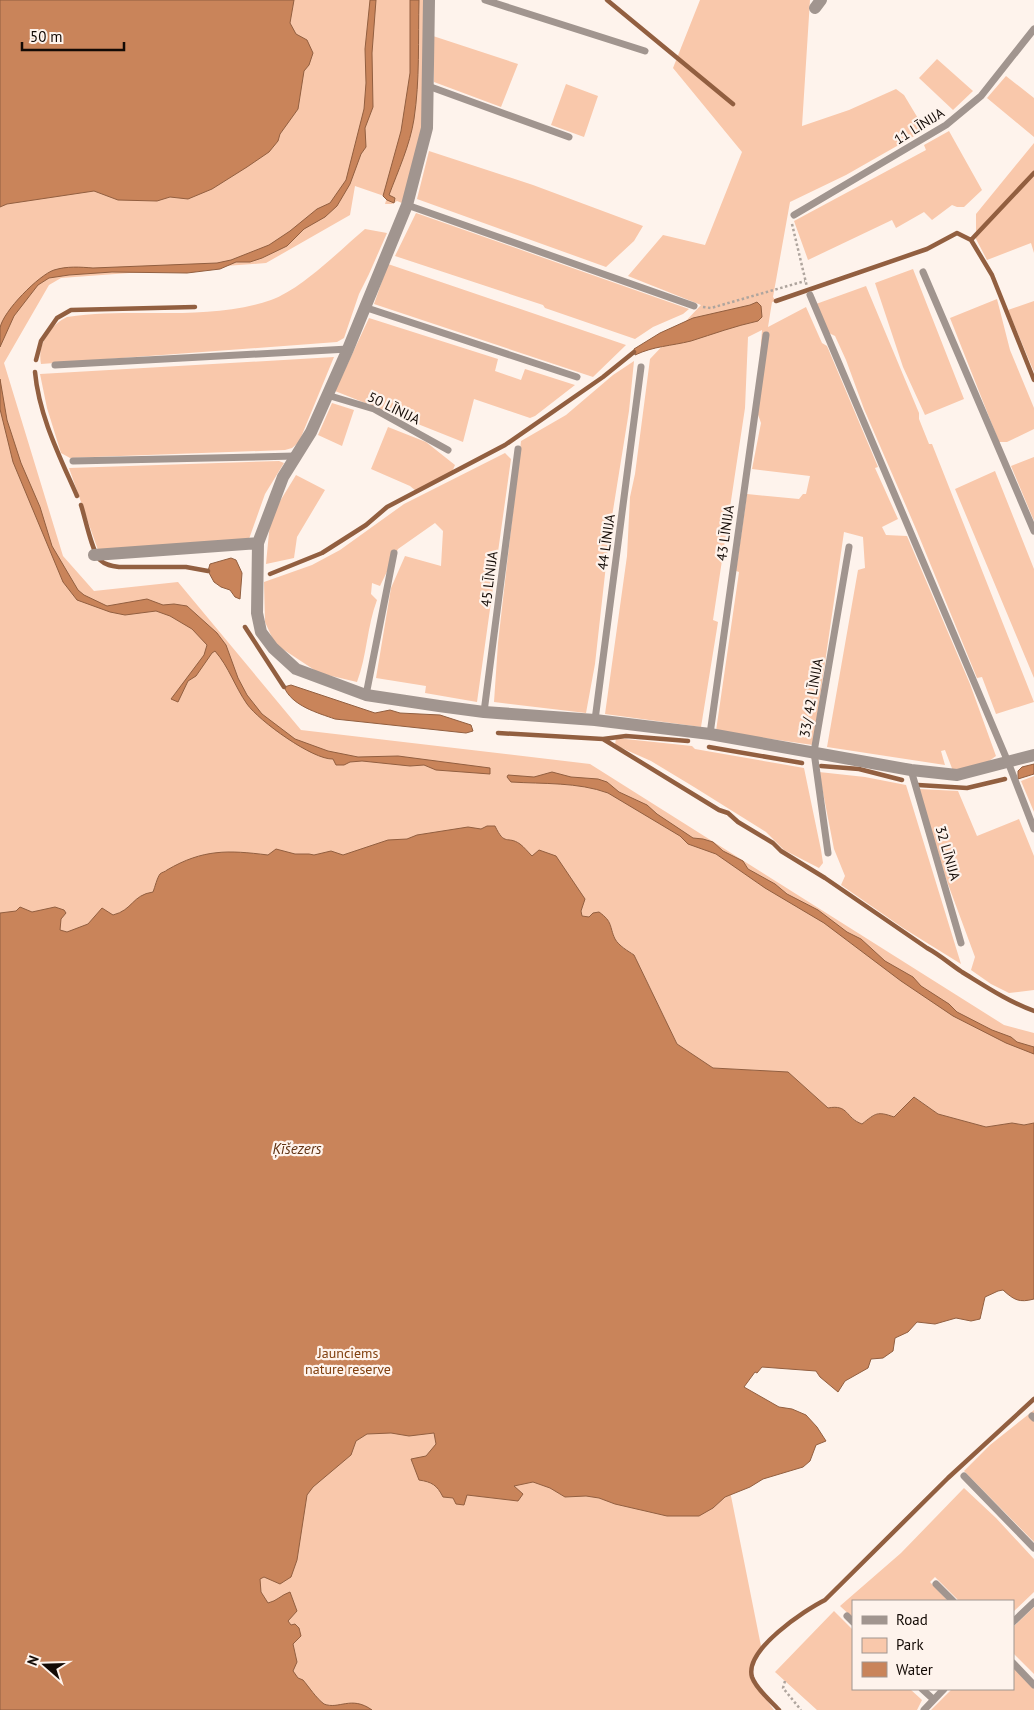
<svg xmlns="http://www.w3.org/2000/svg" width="1034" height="1710" viewBox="0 0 1034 1710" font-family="'PT Sans',sans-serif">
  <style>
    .green { fill: #f9c8ab }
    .water { fill: #c9845a; stroke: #925f40 }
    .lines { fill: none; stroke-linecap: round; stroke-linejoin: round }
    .stream { stroke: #925f40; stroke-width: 4.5 }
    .path { stroke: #afa59e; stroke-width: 2.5; stroke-dasharray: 2.5 2.5; stroke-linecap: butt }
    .service { stroke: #a1958f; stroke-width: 7 }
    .minor { stroke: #a1958f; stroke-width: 12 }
    .labels { text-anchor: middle; stroke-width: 4.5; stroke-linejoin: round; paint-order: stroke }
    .street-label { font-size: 14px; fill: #130a05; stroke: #fef3ec }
    .park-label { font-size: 14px; fill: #81400f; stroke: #fef3ec }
    .water-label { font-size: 15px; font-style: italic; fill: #613313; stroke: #fef3ec }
  </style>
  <rect width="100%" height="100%" fill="#fef3ec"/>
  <!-- green -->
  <path class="green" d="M0,0H425L428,112L402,203L397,201L392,204H385L387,197L355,186L350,215L266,263L61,278L49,285L4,363L63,556L94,591L178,582L301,730L590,764L1004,1025L1034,1033V1123L1024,1125L1012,1123L986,1127L938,1114L915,1097L894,1117L874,1115L862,1124C846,1118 848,1104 828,1108L788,1072L713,1068L677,1044L634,955L621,946L762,1651L752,1664L751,1679L774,1710H0Z
    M700,0H810L802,126L849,110L896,89L904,95L925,130L846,175L790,202L773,297L776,301L772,302L768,327L806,307L822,343L827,346L878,467L875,468L898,519L882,527L886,535L907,536L970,684L996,756L985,764L953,771L945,750L941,751L945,765L827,747L858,570L865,568L863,537L844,532L813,745L716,731L739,572L736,571L747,494L799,499L803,494H806L810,476L752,469L761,423L756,409L762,330L748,337L745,408L713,620L718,622L701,727L605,714L627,556L630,497L635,474L650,359L701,305L628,276L663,235L705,245L742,152L673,68Z
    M433,36L518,64L501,107L434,82Z
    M937,59L973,91L953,110L919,78Z
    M1006,76L1034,98V137L987,98Z
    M566,84L598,96L584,137L551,125Z
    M949,131L982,190L964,207H957L952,205L932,220L924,212L896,228L892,220L808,260L794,221L926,150L924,145Z
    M1034,143V253L1031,243L987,260L976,239V214Z
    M429,151L533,185L643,226L634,241L606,267L417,199Z
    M416,213L689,309L683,314L653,327L635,339L545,308L543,305L395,256Z
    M365,229L387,233L369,274L359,294L344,338L337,342L41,364C37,345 50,325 67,317C135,307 206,322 271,300C302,289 340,250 365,229Z
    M388,264L626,345L593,377L374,304Z
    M913,269L964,399L925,415L903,367L875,283Z
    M866,286L919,413V419L929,444H932L1034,702L996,714L982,677L977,678L916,529L864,409L846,360L835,336L829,333L816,304Z
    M997,299L1010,350L1034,408V429L1007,442H999L950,318Z
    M1034,301V372L1008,310Z
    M369,318L498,359L495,371L521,380L525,369L575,385L535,416L530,418L474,399L463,442L335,391Z
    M334,357L299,442L292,448L285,450L93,457L70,458L61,453L47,408L40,374Z
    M634,361L629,411L610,529L595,664L586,713L494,702L498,643L521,441L566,415L613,375Z
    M332,403L354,410L342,446L318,435Z
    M388,427L426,442L455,465L452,472L416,491L410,486L371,469Z
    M505,453L511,459L477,702L425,693L426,686L376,678L391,588L405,556L441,566L443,531L435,523L398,549L380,586L372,583L371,594L377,600C367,626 367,656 357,682L319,673L275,644L265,622L264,582L312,565L340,550L404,504Z
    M1034,457V521L1011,466Z
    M279,461L284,463L265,494L249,539L98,550L69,468Z
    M995,471L1034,569V678L955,489Z
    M296,475L325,490L297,537L294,558L266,564L270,522L274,511Z
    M616,738L692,746L695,749L804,768L821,850L823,863L819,868L784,850L766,832L694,787L651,761L615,745Z
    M819,772L865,777L906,785L961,964L903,928L841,885L845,876L834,849Z
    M1034,776V812L1021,781Z
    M919,789L958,791L977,836L1019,819L1034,856V990L1009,993L991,984L971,970L975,957L945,876Z
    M1034,1410V1542L964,1471L990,1445Z
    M964,1488L996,1518L1034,1559V1592L1013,1612V1601H959L935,1577L930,1582L948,1601H853V1618L840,1606L901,1553Z
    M1034,1607V1674L1013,1653V1627Z
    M834,1611L853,1630V1689H910L922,1700L917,1710H817L775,1672Z
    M1013,1667L1034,1689V1710H931L952,1689H1013Z"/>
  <!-- water -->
  <path class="water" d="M0,0H294L290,23L296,34L307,40L313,53L309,65L304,71L298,109L280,134L278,141L269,152L247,167L212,189L188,199L170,197L157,201L118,200L94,191L7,204L0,207Z
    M370,0H376L372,53L373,107L365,128L366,147L361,154L350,184L337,206L325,217L304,229L287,246L262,258L250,262H236L220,269L187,273L112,272L69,275L49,278L38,285L14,316L0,347C0,341 0,334 0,328C3,311 39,275 54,270C67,266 80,267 93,268L217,263L231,260L269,245L290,231L317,209L330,203L346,180L364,109L366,83L365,49Z
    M410,0H419C418,39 420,80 414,119C410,145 398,171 389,195L395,198L394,203L387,200L383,196L401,131L410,73Z
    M757,302L761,306L762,317L758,321C735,326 713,334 691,341C671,346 654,346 635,355L634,349L660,333L693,318L750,305Z
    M0,379L7,420L21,463L40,507L52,546L78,590L84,595L107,606L147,599L163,605L174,604L187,606L217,633L226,645L238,678L247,695L262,714L295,739L328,751L358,757L398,756L490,768V774L436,770L424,765L410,766L362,761L350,762L344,765H336L333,759C313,760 259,721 247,704C235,687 229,667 215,651L212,653L196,676L188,681L178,702L171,699L204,655L207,645L192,629L170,616L156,611L125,615L110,612L77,600L63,582L13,462L0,409Z
    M231,558L236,560L242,573L240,599L235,597L230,590L221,587L214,582L208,571L210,564Z
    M291,685L375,713L390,710L400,713L440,715L471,725L473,731L466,733L335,719C318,713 292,706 284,687Z
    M1034,764V774L1018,779V771L1022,767Z
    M552,772L571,777L598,779L607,782L619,792L647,805L657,814L693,838L703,839L713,842L723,851L743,861L748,869L775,884L787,894L818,910L847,932L861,939L885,961L913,977L921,986L949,1004L957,1012L992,1030L1011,1037L1017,1042L1034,1047V1054L1006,1043L953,1016L901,981L824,923L765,888L716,854L688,844L680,836L608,793C578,782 543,784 511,782L507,777L508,775L534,777Z
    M487,826H495C505,847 507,835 520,844C524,847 528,852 532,856L539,850L556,856L585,899L581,911L582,916L589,917L593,913L599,912C613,922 609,926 615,939C619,946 628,951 634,955L677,1044L713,1068L788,1072L828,1108C849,1104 845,1118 862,1124C876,1113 877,1111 894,1117L914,1097L938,1114L986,1127L1012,1123L1024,1125L1034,1123V1299C1019,1303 1014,1300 1003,1290L998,1291L985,1297L980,1319L971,1321L956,1318L935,1324L917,1322L908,1332L895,1338L893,1351L883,1358L871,1359L868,1368L845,1381L838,1392L820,1377L816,1371L762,1367L757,1373L755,1372L744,1387L779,1407L792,1409L806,1415L817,1427L826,1441L816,1445L810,1461L803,1467L763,1479L750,1487L725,1497L713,1508L699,1516H667L615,1504L599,1498L586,1496L565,1497L550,1488L533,1482L514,1486L523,1494L518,1501L467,1495L464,1505L456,1504L453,1498L443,1497C437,1485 432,1482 419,1480L411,1459L426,1456L436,1444L434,1433L409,1436L391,1433L367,1434L356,1441L351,1455L313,1487L307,1495L297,1560L291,1577L280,1584L264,1577L260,1579L261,1592L268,1603C277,1601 281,1595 290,1592L297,1611L288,1621L291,1625L295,1624L299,1628L301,1636L293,1644L297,1662L293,1671L298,1678L303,1680C309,1687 316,1698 324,1704C339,1710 351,1695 372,1710H0V913L16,911L20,907L32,912L55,907L64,910L66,913L61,919L60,930L67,932L88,924L102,908L113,915C133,910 132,895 153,892C155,887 157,878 160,874C162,872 165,872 167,870C203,849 228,850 268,855L276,849L295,854H309L314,855L331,851L343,855L388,840L407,839L417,835L468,827L481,829Z"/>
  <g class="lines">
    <!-- stream -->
    <path class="stream" d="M607,0L733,104
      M971,240L1034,173
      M776,301L927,249L957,233L971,240L992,275L1034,380
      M36,360L41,341L57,318L71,310L195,307
      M35,372C39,416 60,457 77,496
      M81,505C85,517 92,552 100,560C105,565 112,566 119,567H186L208,571
      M270,574L322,553L366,525L387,507L505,445L603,377L634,352
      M245,627L284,687
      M498,733L603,739L719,810L728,813L738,822L773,843L781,851L825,878L927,948C940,955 950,964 962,972C985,986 1009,1002 1034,1011
      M603,739L626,736L688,741
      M709,747L802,763
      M821,766L859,769L902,780
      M918,785L967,788L1005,779
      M779,1710C771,1701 756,1689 752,1677C744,1650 805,1610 825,1600L948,1478L1034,1399"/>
    <!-- path -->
    <path class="path" d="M792,224L807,287
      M703,307L711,308L805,281
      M785,1681L783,1688L801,1710"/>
    <!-- service -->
    <path class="service" d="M485,0L645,51
      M428,86L569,137
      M407,205L694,306
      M794,215L946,125L981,96L1034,29
      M923,272L1034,531
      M810,295L1008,762L1034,829
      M364,307L577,377
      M55,365L348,349
      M327,395L374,409L448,450
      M73,461L295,456
      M366,695L394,553
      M484,712L518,449
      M595,720L641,367
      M710,734L766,335
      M911,770L961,943
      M828,853L814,752L849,547
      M1032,1416L1034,1418
      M964,1476L1034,1548
      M936,1584L953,1601
      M847,1616L853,1622
      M1013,1622L1034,1602
      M1013,1663L1034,1685
      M922,1689L933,1699
      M924,1710L944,1689"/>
    <!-- minor -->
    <path class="minor" d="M429,0L427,128L407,205L348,349L311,432L283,477L258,543L257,613L261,632L273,648L296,669L366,695L439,706L484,712L595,720L710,734L911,770L957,775L1034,755
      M815,8L821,0
      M94,555L258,543"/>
  </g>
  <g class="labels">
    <!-- street labels -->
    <g class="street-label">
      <text transform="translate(919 126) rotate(-32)" y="5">11 LĪNIJA</text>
      <text transform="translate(394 408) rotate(26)" y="5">50 LĪNIJA</text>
      <text transform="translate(725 533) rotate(-82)" y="5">43 LĪNIJA</text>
      <text transform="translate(606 542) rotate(-82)" y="5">44 LĪNIJA</text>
      <text transform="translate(489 579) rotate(-83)" y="5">45 LĪNIJA</text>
      <text transform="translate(811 698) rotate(-80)" y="5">33/ 42 LĪNIJA</text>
      <text transform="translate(948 853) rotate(74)" y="5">32 LĪNIJA</text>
    </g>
    <!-- park labels -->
    <g class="park-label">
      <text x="348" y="1358">Jaunciems<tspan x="348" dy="16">nature reserve</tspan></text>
    </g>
    <!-- water labels -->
    <g class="water-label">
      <text x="297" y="1154">Ķīšezers</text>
    </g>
  </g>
  <!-- legend -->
  <rect x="852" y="1600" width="162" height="90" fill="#fef3ec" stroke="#a09690"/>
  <rect x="862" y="1616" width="25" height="8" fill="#a1958f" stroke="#a09690"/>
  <text x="896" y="1625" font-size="15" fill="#130a05">Road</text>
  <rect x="862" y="1638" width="25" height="15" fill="#f9c8ab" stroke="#a09690"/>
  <text x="896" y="1650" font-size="15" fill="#130a05">Park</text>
  <rect x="862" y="1662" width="25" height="15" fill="#c9845a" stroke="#a09690"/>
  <text x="896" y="1675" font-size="15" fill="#130a05">Water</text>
  <!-- north arrow -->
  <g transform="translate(45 1665) rotate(290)" stroke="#fef3ec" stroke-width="4" paint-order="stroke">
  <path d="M0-4L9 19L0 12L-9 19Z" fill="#130a05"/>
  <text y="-8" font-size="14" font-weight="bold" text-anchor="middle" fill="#130a05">N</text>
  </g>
  <!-- scale -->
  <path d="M22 42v8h102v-8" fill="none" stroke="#130a05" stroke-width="2.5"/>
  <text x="30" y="42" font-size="15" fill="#130a05" stroke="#fef3ec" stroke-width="4" paint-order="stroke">50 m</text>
</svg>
